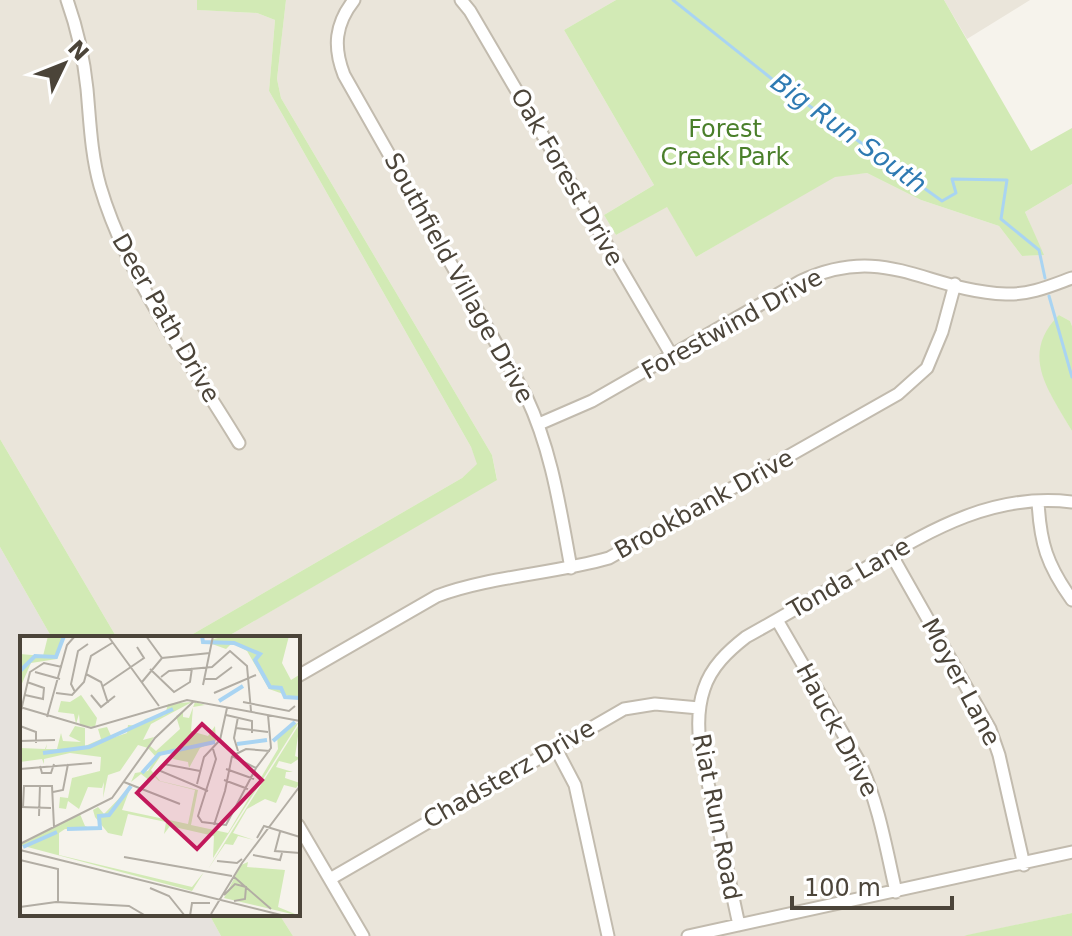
<svg xmlns="http://www.w3.org/2000/svg" width="1072" height="936" viewBox="0 0 1072 936" font-family="'DejaVu Sans',sans-serif">
  <style>
    .residential { fill: #eae5da }
    .industrial { fill: #e6e2dd }
    .green { fill: #d2eab5 }
    .lines { fill: none; stroke-linecap: round; stroke-linejoin: round }
    .stream { stroke: #a9d4f2; stroke-width: 3 }
    .street-casing { stroke: #c2bbae; stroke-width: 15 }
    .street { stroke: #fff; stroke-width: 11 }
    .labels { text-anchor: middle; stroke-width: 7; stroke-linejoin: round; paint-order: stroke }
    .park-label { font-size: 24px; fill: #4a7f2a; stroke: #fff }
    .street-label { font-size: 24px; fill: #4b4439; stroke: #fff }
    .water-label { font-size: 26px; font-style: italic; fill: #2e7ab2; stroke: #fff }
    .inset-river { fill: none; stroke: #a9d4f2; stroke-width: 4 }
    .inset-road { fill: none; stroke: #b2ada4; stroke-width: 2 }
    .view { fill: #c2185b; fill-opacity: 0.15; stroke: #c2185b; stroke-width: 4 }
    .inset-edge { fill: none; stroke: #4b4439; stroke-width: 4 }
  </style>
  <rect width="100%" height="100%" fill="#f6f3ec"/>
  <!-- residential -->
  <path class="residential" d="M0,0H197L198,10L257,13L275,20L269,91L471,447L478,464L462,478L186,638H117L0,439Z
    M286,0H616L564,30L654,185L604,215L616,235L667,206L696,257L835,176L867,173L921,200L999,226L1022,256L1043,255L1025,212L1072,184V326L1070,321L1059,315L1050,393L1072,431V913L964,936H293L279,914H298V638H225L497,479L492,455L281,98L277,79Z
    M944,0H1030L967,39Z"/>
  <!-- industrial -->
  <path class="industrial" d="M0,547L52,638H22V914H209L221,936H0Z"/>
  <!-- green -->
  <path class="green" d="M197,0H286L277,79L281,98L492,455L497,480L225,638H186L462,478L477,464L471,447L269,91L275,20L257,13L197,10Z
    M616,0H944L1031,151L1072,128V184L1025,212L1044,255L1022,256L999,226L921,200L867,173L835,177L696,257L667,207L616,235L604,215L654,185L564,30Z
    M1059,315L1070,321L1072,326V431C1049,391 1019,355 1059,315Z
    M0,439L117,638H52L0,547Z
    M1072,913V936H964L967,935Z
    M209,914H279L293,936H221Z"/>
  <g class="lines">
    <!-- stream -->
    <path class="stream" d="M673,0L772,79L942,201L956,193L952,179L1007,180L1001,219L1039,250L1045,278
      M1049,296L1072,377"/>
    <defs>
      <path id="street" d="M67,0C77,28 84,60 87,89C90,122 91,154 100,186C127,278 190,362 239,443
        M354,0C335,24 333,47 344,75L526,396C552,451 560,509 571,568
        M461,0L470,11L672,356
        M539,424L592,401L801,281C886,242 926,291 1006,294C1030,295 1050,286 1072,278
        M1038,501C1040,543 1047,565 1072,600
        M891,554L990,729L999,755L1024,865
        M777,620L860,763C879,805 886,848 896,892
        M298,676L437,596C491,576 553,574 609,558L898,394L927,368L942,332L955,284
        M555,747L575,785L608,936
        M298,825L363,936
        M330,879L624,709L655,704L699,708
        M739,925C731,889 724,853 716,816C707,776 690,730 704,689C711,667 728,651 746,637C784,616 821,594 859,572C926,533 990,492 1072,502
        M688,936L1072,852"/>
    </defs>
    <!-- street casing -->
    <use href="#street" class="street-casing"/>
    <!-- street -->
    <use href="#street" class="street"/>
  </g>
  <g class="labels">
    <!-- park labels -->
    <g class="park-label">
      <text x="725" y="137">Forest<tspan x="725" dy="28">Creek Park</tspan></text>
    </g>
    <!-- street labels -->
    <g class="street-label">
      <text transform="translate(567 177) rotate(60)" y="8">Oak Forest Drive</text>
      <text transform="translate(459 278) rotate(61)" y="8">Southfield Village Drive</text>
      <text transform="translate(166 318) rotate(60)" y="8">Deer Path Drive</text>
      <text transform="translate(732 324) rotate(-29)" y="8">Forestwind Drive</text>
      <text transform="translate(704 504) rotate(-29)" y="8">Brookbank Drive</text>
      <text transform="translate(849 578) rotate(-30)" y="8">Tonda Lane</text>
      <text transform="translate(961 682) rotate(62)" y="8">Moyer Lane</text>
      <text transform="translate(837 730) rotate(62)" y="8">Hauck Drive</text>
      <text transform="translate(509 774) rotate(-30)" y="8">Chadsterz Drive</text>
      <text transform="translate(717 817) rotate(79)" y="8">Riat Run Road</text>
    </g>
    <!-- water labels -->
    <g class="water-label">
      <text transform="translate(849 133) rotate(36)" y="9">Big Run South</text>
    </g>
  </g>
  <!-- overview -->
  <g transform="translate(20 636)">
    <rect width="280" height="280" fill="#f6f3ec"/>
    <path d="M28,0H45L37,23L11,27L0,52V18L23,20ZM208,0H269L262,27L271,44L279,39L280,64L249,53L227,15L212,7L206,13L192,8L193,3ZM61,59L77,82L75,91L60,90L59,78L56,88L54,78L38,76L41,65L50,66ZM172,66L131,88L123,104L134,101L129,109L136,115L160,93L156,80L163,75V81L169,82L175,66L185,69L173,71L171,95L188,100L195,90L196,105L180,112L169,132L168,126L153,123L154,116L142,118L131,134L140,145L178,154L171,189L208,197L258,113L257,100L279,86L193,222L194,200L150,190L144,198L146,186L108,178L102,200L88,197L75,181L73,174L78,171L84,178L111,150L102,174L168,188L175,154L139,145L135,141L130,145L121,138L111,146L115,137L128,135L136,121L128,112L118,109L100,135L88,139L83,162L84,146L82,152L68,151L59,173L48,165L46,173L39,172L40,161L48,162L52,142L80,135L81,121L50,117L24,123V128L22,123L0,126V112L25,113L27,108L26,113H37L41,97L43,105L61,106L49,100L55,90L65,92V110L81,103L78,93L87,91L92,102L107,97L108,89L120,90L125,83L145,79L148,68ZM280,87L275,120L280,122L271,128L259,125L256,131L273,136H266L265,142L280,147L276,152L264,149L256,167L245,163L227,173L213,197L234,204L218,200L213,209L205,208L188,233ZM60,178L65,190L75,194L45,193L39,197V219L172,251L184,236L172,255L0,209ZM228,226L227,231L265,234L258,271L280,280L204,262L221,229Z" fill="#d2eab5"/>
    <path class="inset-river" d="M182,0L183,6L214,7L240,18L235,24L250,51L261,52L265,61L280,62M0,35L15,20L36,21L44,0M199,65L223,50M253,105L275,86M217,108L247,104M23,117L69,111L153,73M122,137L139,118L195,106M47,193L80,192L79,180L89,179L111,150M3,211L37,196"/>
    <path class="inset-road" d="M88,0L139,70M126,0L142,22M130,33L154,56L170,46L172,32M15,36L40,43M66,38L81,46L88,67M141,41L149,35L192,31L210,15L227,30L231,75M185,43H196L212,31M122,46L142,22L190,17M183,49L193,0M83,50L124,22L117,11M55,56L51,48L58,15L68,8M36,57L52,59L64,46L71,20L92,7M194,57L236,39M5,59L23,63L24,52L7,46M71,59L81,71L95,60M223,66L269,75L275,70M0,71L71,92L167,64L280,85M0,79L10,36L24,27L42,31M206,79L232,85V97M27,81L47,9L55,0M0,90L16,96V107M216,92L248,96M0,105L35,104M193,113L196,123L178,180L182,186L206,189L236,132M218,115L214,102L218,81M212,120L226,113L250,115M212,120L236,132M20,130L22,137H31L34,128M236,132L251,112L248,79M0,133L72,127M206,133L234,143M180,135L144,128L138,134L188,155M204,144L228,153M104,146L160,168M177,148L184,121L200,104L207,72M205,155L212,120M33,156L43,154L48,128M1,171L31,172M3,171L4,150H32L34,191M19,180L20,149M194,189L205,155M260,196L255,215L280,217M237,202L244,190L280,201M0,208L92,162L135,102L174,65M0,214L265,280M233,219L260,224L262,217M104,221L212,240M0,224L38,233V266M197,225L217,227L222,223M213,240L251,273M130,252L149,260L165,280M204,259L215,248L226,251L225,263L214,265M0,271L36,266L109,270L126,280M191,278L222,227L280,150M170,280L172,267H190M201,280H238"/>
    <path class="view" d="M182,88L242,144L177,213L117,157Z"/>
    <rect width="280" height="280" class="inset-edge"/>
  </g>
  <!-- north arrow -->
  <g transform="translate(64 64) rotate(47)" stroke="#ffffff" stroke-width="6" paint-order="stroke">
  <path d="M0-6L14 30L0 20L-14 30Z" fill="#4b4439"/>
  <text y="-12" font-size="22" font-weight="bold" text-anchor="middle" fill="#4b4439">N</text>
  </g>
  <!-- scale -->
  <path d="M792 896v12h160v-12" fill="none" stroke="#4b4439" stroke-width="4"/>
  <text x="804" y="896" font-size="24" fill="#4b4439" stroke="#ffffff" stroke-width="6" paint-order="stroke">100 m</text>
</svg>
